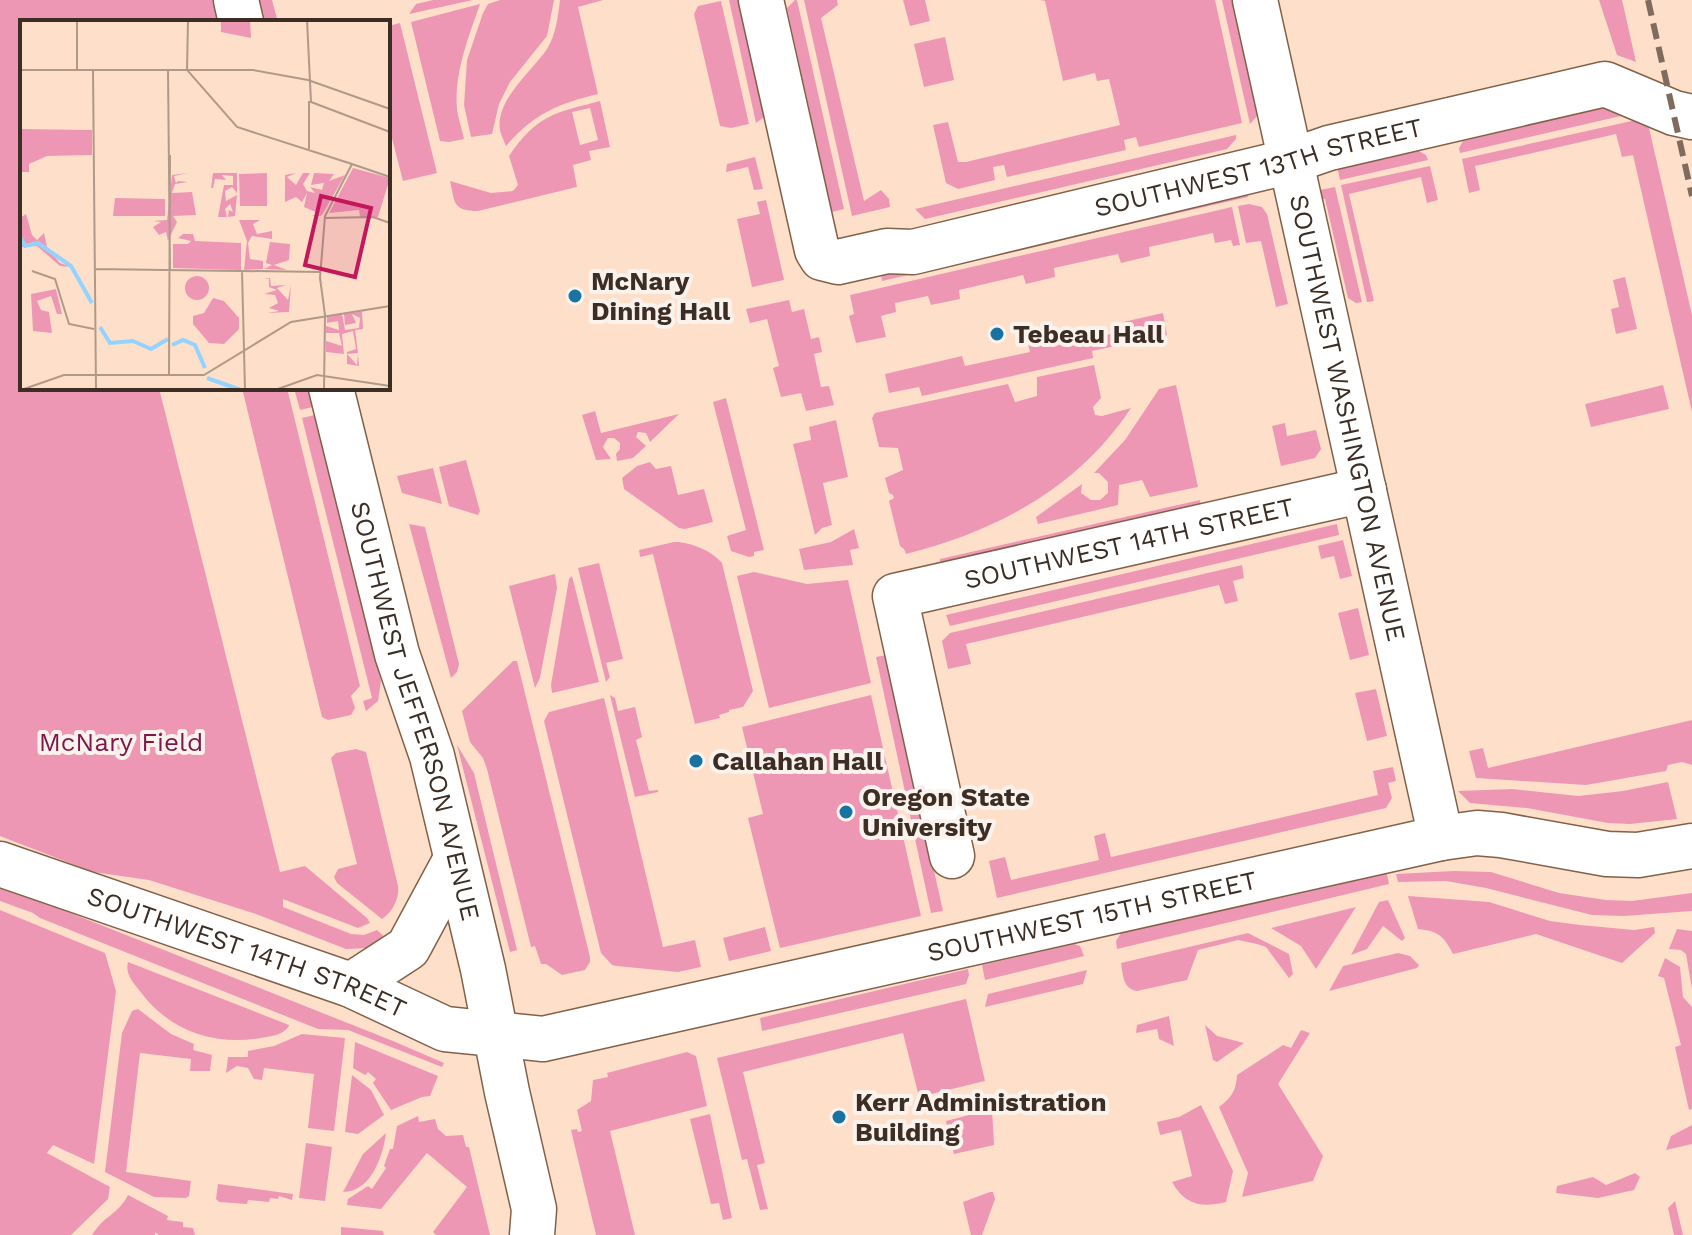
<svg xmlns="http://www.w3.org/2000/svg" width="1692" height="1235" viewBox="0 0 1692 1235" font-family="'Work Sans',sans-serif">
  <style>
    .green { fill: #ee97b5; fill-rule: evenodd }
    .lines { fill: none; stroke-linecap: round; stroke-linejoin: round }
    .minor-casing { stroke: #816149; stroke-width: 47 }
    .major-casing { stroke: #816149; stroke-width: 47 }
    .minor { stroke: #fff; stroke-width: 44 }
    .major { stroke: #fff; stroke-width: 44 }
    .rail { stroke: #7f6c5e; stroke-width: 6; stroke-dasharray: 16 8; stroke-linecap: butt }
    .poi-dot { fill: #1973a2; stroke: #faf2ec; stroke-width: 3 }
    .labels { text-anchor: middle; stroke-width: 8; stroke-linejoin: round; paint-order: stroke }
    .street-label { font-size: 26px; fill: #3c2e24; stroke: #faf2ec }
    .poi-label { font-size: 26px; font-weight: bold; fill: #3c2e24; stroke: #faf2ec; text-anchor: start }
    .park-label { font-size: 26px; fill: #7e1747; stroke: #faf2ec }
    .inset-river { fill: none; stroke: #92d4ff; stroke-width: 4 }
    .inset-road { fill: none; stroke: #b09988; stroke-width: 2 }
    .view { fill: #c2185b; fill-opacity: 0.15; stroke: #c2185b; stroke-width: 4 }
    .inset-edge { fill: none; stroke: #3c2e24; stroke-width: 4 }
  </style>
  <rect width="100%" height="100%" fill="#fee0ca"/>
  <!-- green -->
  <path class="green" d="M0,0H215L221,22H22V388H159L280,872L305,866L367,918L370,923L358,928L283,899V907L351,934L364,935L377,930L388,940L368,948L346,949L256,914L149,880L93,872L0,836Z
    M256,0H272L278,22H261Z
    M433,0H473L409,14L416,4Z
    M500,0H554L547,36L510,82L499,104L492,134L471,137L464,105L467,60L483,13L488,4Z
    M560,0H603L578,7L598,94C557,104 534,114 506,146C504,141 500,132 500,130C495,100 533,70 547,49C556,35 558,16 560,0Z
    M729,0H738L741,5L765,110L764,117L756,123Z
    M795,0H797L844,209L832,212L787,8Z
    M804,0H837L838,5L821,18L864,201L881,190L889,199L890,207L852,216Z
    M903,0H925L930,21L910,26Z
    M1040,0H1215L1242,123L1139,147L1136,137L1124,140L1126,150L1007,177L1004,165L993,167L995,180L958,189L946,183L933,125L948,122L958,162H966L1120,125L1109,79L1097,81L1095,73L1063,81L1045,1Z
    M1222,0H1233L1259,114L1250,124Z
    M1599,0H1622L1636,62L1617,55Z
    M721,1L749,124L731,128L720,126L694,14L698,6Z
    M480,4C469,36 454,73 457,108C458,118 462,129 464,139L449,142L440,141L411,22Z
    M400,23L437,173L403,181L388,123V26Z
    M945,37L954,80L924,87L914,44Z
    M600,101L610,147L589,151L591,160L573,165L577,187L478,211C452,211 455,202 450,181L491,193L513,191L518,185L509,156C537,115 554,113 600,101ZM590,108L598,140L580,145L572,112Z
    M1599,108H1619L1634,113L1460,153L1459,148L1463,141Z
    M1636,120L1649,128L1692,315V412L1633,155L1622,157L1616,134L1475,166L1480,190L1469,193L1462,159Z
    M1236,135V139L1227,149L925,219L915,209Z
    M1417,150L1426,155L1428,160L1340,180L1337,166Z
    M755,157L763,189L754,190L748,167L726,172L727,164Z
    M1430,166L1438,200L1427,203L1421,177L1349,194L1374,301L1367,302L1341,185Z
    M1335,187L1362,302L1356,303L1348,298L1325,199H1319L1315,191Z
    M1246,189L1248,197L882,281L881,274Z
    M766,200L784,280L752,287L737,219L760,214L757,202Z
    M1249,204L1262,207L1267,214L1288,304L1276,307L1261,241L1246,243L1238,206Z
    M1232,207L1240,245L1233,246L1231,240L1215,243L1213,233L1149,247L1150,256L1121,263L1118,254L1054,268L1055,277L1026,284L1023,275L959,290L960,299L931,305L928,296L895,303L896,312L881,316L886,337L856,343L849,316L854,314L850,295Z
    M1625,277L1637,329L1616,334L1611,309L1619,307L1613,280Z
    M789,300L792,312L804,309L811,339L819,337L822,352L814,354L821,387L829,386L834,405L806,411L801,393L781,397L773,368L779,366L767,319L750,323L746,309Z
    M1163,313L1167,335L1092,351L1093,358L922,396L919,387L889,393L885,374L962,356L965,366L1030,352L1028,343L1057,337L1060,345L1125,331L1123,322Z
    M1094,365L1101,398L1093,407L1095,415L1102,416L1131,408C1078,488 997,531 906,554L904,549L900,546L889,501L894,498L893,495L889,493L885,478L903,470L898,448L879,447L872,418L875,413L1008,384L1015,402L1037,396V377Z
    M1176,385L1198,487L1150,497L1142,480L1119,485L1118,505L1038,524L1036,517L1082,484L1081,493L1091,500H1100L1108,493V482L1099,473H1094L1125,440L1159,389Z
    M1663,385L1669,409L1591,427L1585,404Z
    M242,388H287L360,686L351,696L355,708L351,715L328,720L322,717Z
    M294,388H308L313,407L300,410Z
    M726,398L764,550L754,552V556L749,557L731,551L727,536L746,530L713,402Z
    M595,411L601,433L679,414L650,442L646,433L638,432L636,437L646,446L633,458L617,461L616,454L620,449V443L614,438H608L603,447L611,459L596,460L582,415Z
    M315,415L381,681L378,701L366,711L363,701L372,698L302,418Z
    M836,420L848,477L823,483L832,525L822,528L815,535L793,444L811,440L809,427Z
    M1285,423L1287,436L1316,430L1321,449L1315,458L1281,466L1272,426Z
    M466,460L480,511L478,515L449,506L439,467Z
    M650,462L656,469L671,466L678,495L704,489L713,522L685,529L679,528L624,489L622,478L637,466Z
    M433,468L442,504L402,493L397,476Z
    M1200,500L1202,511L937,573L935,564L940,562V559Z
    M409,524L425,527L459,664L457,672L451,678Z
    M1337,524L1339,535L950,626L946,615Z
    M854,529L859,548L850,550L853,565L804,570L799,549L831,542Z
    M1343,540L1352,576L1340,579L1334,556L1321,559L1318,546Z
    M674,542C688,541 713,551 722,563L753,691L743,707L729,710V712L719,715L720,718L695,724L653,554L640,557L639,550Z
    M599,563L623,659L606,663L610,677L606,682L578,568Z
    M1242,565L1244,578L1233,581L1238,601L1225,604L1219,585L988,639L966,644L971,664L948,669L942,641L950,633Z
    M754,572L807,584L848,580L871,683L769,708L737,576Z
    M555,574L557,588L540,678L535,688L509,586Z
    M572,576L599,682L552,693L551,685L569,579Z
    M1358,608L1369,655L1350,660L1338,613Z
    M886,655L943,911L931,913L876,657Z
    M513,661H517L590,957V962L585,970L562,975L546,964H541L535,946L531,947L487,769L483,758L470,742L462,711Z
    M1376,689L1387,736L1367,741L1355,693Z
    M610,695L615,698L618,711L635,707L642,737L636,740L649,791L658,790V792L635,797Z
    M871,695L921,916L780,948L748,818L763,814L742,727Z
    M604,698L663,947L695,940L701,967L678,972L617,966L612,965L601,953L544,721L549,712Z
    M1692,720V765L1682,762L1668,765L1666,771L1586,785L1476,778L1469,751L1483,748L1488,768Z
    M457,745L474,773L517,950L510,952Z
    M356,749L366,752L398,886C400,898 392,913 382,919L337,883L334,877L338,869L357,864L331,758L336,753Z
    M1393,767L1396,781L1388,783L1392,798L1386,808L997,898L989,861L1005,857L1011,880L1099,860L1094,836L1105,833L1111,857L1133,852L1378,795L1373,771Z
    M1668,782L1677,819L1630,824L1608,823L1527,808L1470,803L1458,791L1512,789L1578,796L1623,791Z
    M1454,871L1491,872L1559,893L1606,900L1632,901L1692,893V911L1624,916L1592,915L1486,888L1446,881L1398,882L1396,874Z
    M1387,874L1389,884L1117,949L1116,941L1121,933L1332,883Z
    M0,885L393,1041L444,1063L442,1067L348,1030L318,1029L40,918L33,913L0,901Z
    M1408,896L1489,902L1550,921L1580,925L1634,930L1654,927L1655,933L1622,963L1536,934L1453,954C1444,936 1438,931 1418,929Z
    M1388,900L1405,938L1402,941L1383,926L1367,949L1351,955L1379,902Z
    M1356,907L1316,969L1301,946L1271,928Z
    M0,910L105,953L116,991L94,1164L53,1145L47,1153L110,1187L108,1199L71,1235H0Z
    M765,927L771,951L729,961L723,938Z
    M1677,929L1692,931V989L1686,954L1681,950L1669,949Z
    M1248,933L1289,954L1293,974L1289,978L1266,947L1257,944L1238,940L1198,950L1187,980L1137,991C1123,989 1123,975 1121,963Z
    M1074,944L1080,946L1084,956L985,980L982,965Z
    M1398,953L1410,956L1419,965L1417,968L1329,991L1343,966Z
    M1665,958L1680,967L1683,997L1692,1007V1109L1689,1110L1675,1047L1681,1045L1664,978L1658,976Z
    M128,962L289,1025V1026C283,1035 272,1036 261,1038C212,1046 168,1030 139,990C132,981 125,973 128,962Z
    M968,969L969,975L966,984L762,1031L760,1018Z
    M1087,970L1083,984L985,1007L988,994Z
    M966,999L985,1081L919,1097L903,1033L743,1072L765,1163L757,1165L768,1209L760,1210L747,1159L742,1160L717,1058Z
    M138,1009L171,1034L194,1044L193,1050L212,1055L210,1071H190L191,1059L140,1053L126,1172L191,1181L189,1196L186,1198L154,1197L105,1172L122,1033L132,1011Z
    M1169,1016L1174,1046L1159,1039L1157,1029L1136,1033L1137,1025Z
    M1205,1025L1217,1036L1244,1043L1217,1062L1213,1060Z
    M1301,1030L1310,1033L1278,1084L1323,1156L1313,1181L1242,1197L1248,1173L1219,1107C1232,1097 1236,1091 1237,1075L1283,1045L1291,1048Z
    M302,1034L345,1038L334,1131L308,1128L314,1074L264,1068L262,1080L254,1079L248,1068L237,1066L226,1073L228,1057H248V1051L274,1046Z
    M355,1042L438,1076L430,1096L422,1097L391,1110L373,1083L376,1079L368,1072L365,1075L353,1068Z
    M687,1052L696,1056L707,1106L610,1131L635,1235H596L571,1130L577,1129L578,1132L582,1131L577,1110L591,1101L593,1080L608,1077L607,1073Z
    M352,1075L371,1090L384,1115L358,1134L345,1132Z
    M1201,1105L1233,1171L1226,1202C1201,1208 1185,1205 1172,1182L1192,1176L1181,1130L1160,1135L1157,1122L1179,1117Z
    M992,1109L994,1145L954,1154L946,1121Z
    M710,1114L732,1218L723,1220L719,1203L711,1204L690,1119Z
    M418,1116L419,1122L435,1119L438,1129L446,1136L463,1135L466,1147H469L490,1235H436L433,1232L467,1187L427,1153L381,1209L347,1205L348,1199L368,1186L372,1189L386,1168L384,1166L390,1149H393L397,1126Z
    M1692,1125V1144L1666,1150L1671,1136Z
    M386,1133C383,1156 371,1192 343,1192L363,1154Z
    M306,1143L332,1147L325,1201L299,1198Z
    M1635,1173L1640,1177L1634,1190L1598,1198L1556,1193L1557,1186L1593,1177L1606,1185Z
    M218,1184L293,1194L292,1200L279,1196L278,1199L270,1198L269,1202L248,1200L247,1204L219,1202L216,1199Z
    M990,1192H993L995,1199L982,1235H971L963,1202Z
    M128,1195L168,1216L167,1220L183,1222V1227L193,1228L195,1235H159L155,1232V1235H92C104,1215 117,1216 128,1195Z
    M1675,1201L1683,1235H1674L1668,1208Z
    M341,1227L383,1231L384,1235H341Z"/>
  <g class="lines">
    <defs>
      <g id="minor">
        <path d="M236,0L241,22"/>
        <path id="s1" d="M761,0L817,250L822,258L838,262L887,251L913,252L1291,161L1329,148L1605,84L1674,113L1692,117"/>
        <path id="s2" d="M1255,0L1441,838"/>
        <path id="s3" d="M331,388L397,654L432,756L483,969L507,1092L534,1209L532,1235"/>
        <path id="s4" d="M952,856L895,596L1364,490"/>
        <path d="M351,985L408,948L456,859"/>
      </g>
      <g id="major">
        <path id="s5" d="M0,864L351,985L445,1029L543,1039L1441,838L1477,833L1501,835L1607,854L1638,855L1692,846"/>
      </g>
    </defs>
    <!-- minor casing -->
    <use href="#minor" class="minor-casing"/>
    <!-- major casing -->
    <use href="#major" class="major-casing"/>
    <!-- minor -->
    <use href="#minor" class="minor"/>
    <!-- major -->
    <use href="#major" class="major"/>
    <!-- rail -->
    <path class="rail" d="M1648,0L1692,196"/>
  </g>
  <!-- markers -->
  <g class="poi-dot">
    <circle cx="575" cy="296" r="8"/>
    <circle cx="997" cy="334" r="8"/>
    <circle cx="696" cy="761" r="8"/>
    <circle cx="846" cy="812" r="8"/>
    <circle cx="839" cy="1117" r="8"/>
  </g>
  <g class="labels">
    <!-- street labels -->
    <g class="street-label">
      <text dy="9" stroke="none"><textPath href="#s1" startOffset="714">SOUTHWEST 13TH STREET</textPath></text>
      <text dy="9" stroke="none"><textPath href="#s2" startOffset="428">SOUTHWEST WASHINGTON AVENUE</textPath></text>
      <text dy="9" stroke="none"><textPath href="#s4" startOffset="506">SOUTHWEST 14TH STREET</textPath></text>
      <text dy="9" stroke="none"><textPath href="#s3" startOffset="334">SOUTHWEST JEFFERSON AVENUE</textPath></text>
      <text dy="9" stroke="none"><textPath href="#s5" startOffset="1136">SOUTHWEST 15TH STREET</textPath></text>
      <text dy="9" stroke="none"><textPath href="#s5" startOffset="262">SOUTHWEST 14TH STREET</textPath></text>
    </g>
    <!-- poi labels -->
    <g class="poi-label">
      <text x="591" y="290">McNary<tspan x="591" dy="30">Dining Hall</tspan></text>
      <text x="1013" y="343">Tebeau Hall</text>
      <text x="712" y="770">Callahan Hall</text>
      <text x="862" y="806">Oregon State<tspan x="862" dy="30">University</tspan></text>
      <text x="855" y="1111">Kerr Administration<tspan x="855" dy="30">Building</tspan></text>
    </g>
    <!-- park labels -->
    <g class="park-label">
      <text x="121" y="751">McNary Field</text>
    </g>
  </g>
  <!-- overview -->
  <g transform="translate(20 20)">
    <rect width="370" height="370" fill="#fee0ca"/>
    <path d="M201,0H230L231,18L201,12ZM0,109L72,110V135L27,136L9,144V152H0ZM333,148L370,158L358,197H340L339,190L309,193ZM168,153L154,156L156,163L158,161L168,162L155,164L152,173L172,172L176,195L153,196L157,202L148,221L146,212L139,215L133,207L141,202L133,201L147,200L152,155ZM193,153H217V173L212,167L205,171L206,181L217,175L215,196L208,197L209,190L213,192L210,184L205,189L207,197H198L204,165H213V156L202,155L206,160L195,159L193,168H191ZM247,153V186H220L219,154ZM276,153L267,157L276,165L283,153H290L283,164L287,171L295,173L290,167L302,170L304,163L291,165L294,153L314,154L309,161L325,155L302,195L300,196H291L300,194L284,187L287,173L282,182L276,177L265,182V155ZM95,178L145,179V196H93ZM6,194L12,215L17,220L24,213L27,227L40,243L53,247L40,246L17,226L2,227L0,198ZM219,200H240L233,204L237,214L252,211V219L232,216L228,223L230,239L243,241V249L224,250L227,221ZM163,214H173L175,221L221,223V250L153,248V224H168L171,221L158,218ZM250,222L270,224L269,240L254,245L267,250L244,249L252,245L246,243ZM165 268a12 12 0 1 1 24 0a12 12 0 1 1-24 0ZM250,258L251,266L266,265L257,268L268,280L271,265L269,292L247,293L259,291L249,288L258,283L255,275L244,274L257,270L249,267V259H244ZM36,269L42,294H37L31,276L17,281L21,290L29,292L32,313L13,311L11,274ZM193,278L204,281L219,298V309L204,324L189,323L173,304V296L184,293ZM347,291L342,292L343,309L335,310L338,333L327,334L337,345L338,334L339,346L327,344V332L336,329L333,311L322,314L324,334L306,332V321L322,326L319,313H306V306L319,310L318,301L307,303V296L322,294L325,310L339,308L340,298L332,294L336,303L325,305L324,294Z" fill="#ee97b5"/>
    <path class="inset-river" d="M0,217L5,226L18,223L51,246L72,283M80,307L90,323L113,321L131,329L148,319M152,325L163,320L175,325L185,348M187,358L221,370"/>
    <path class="inset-road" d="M57,0V51M168,0L167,50L217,107L332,144M287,0L291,82L370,112M0,50H233L288,60L370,89M148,50L150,250M73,51L76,370M289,81V129M304,198L353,197L370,203M74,249L301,252M12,251L35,259L49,304L74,309M222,251L225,370M305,295L300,258L305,196L332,144L370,157M149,356L150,135M1,370L44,355H184L271,302L370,286M255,370L297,355L370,366M304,370L305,295"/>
    <path class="view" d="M301,176L351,188L335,257L285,245Z"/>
    <rect width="370" height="370" class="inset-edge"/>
  </g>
</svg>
